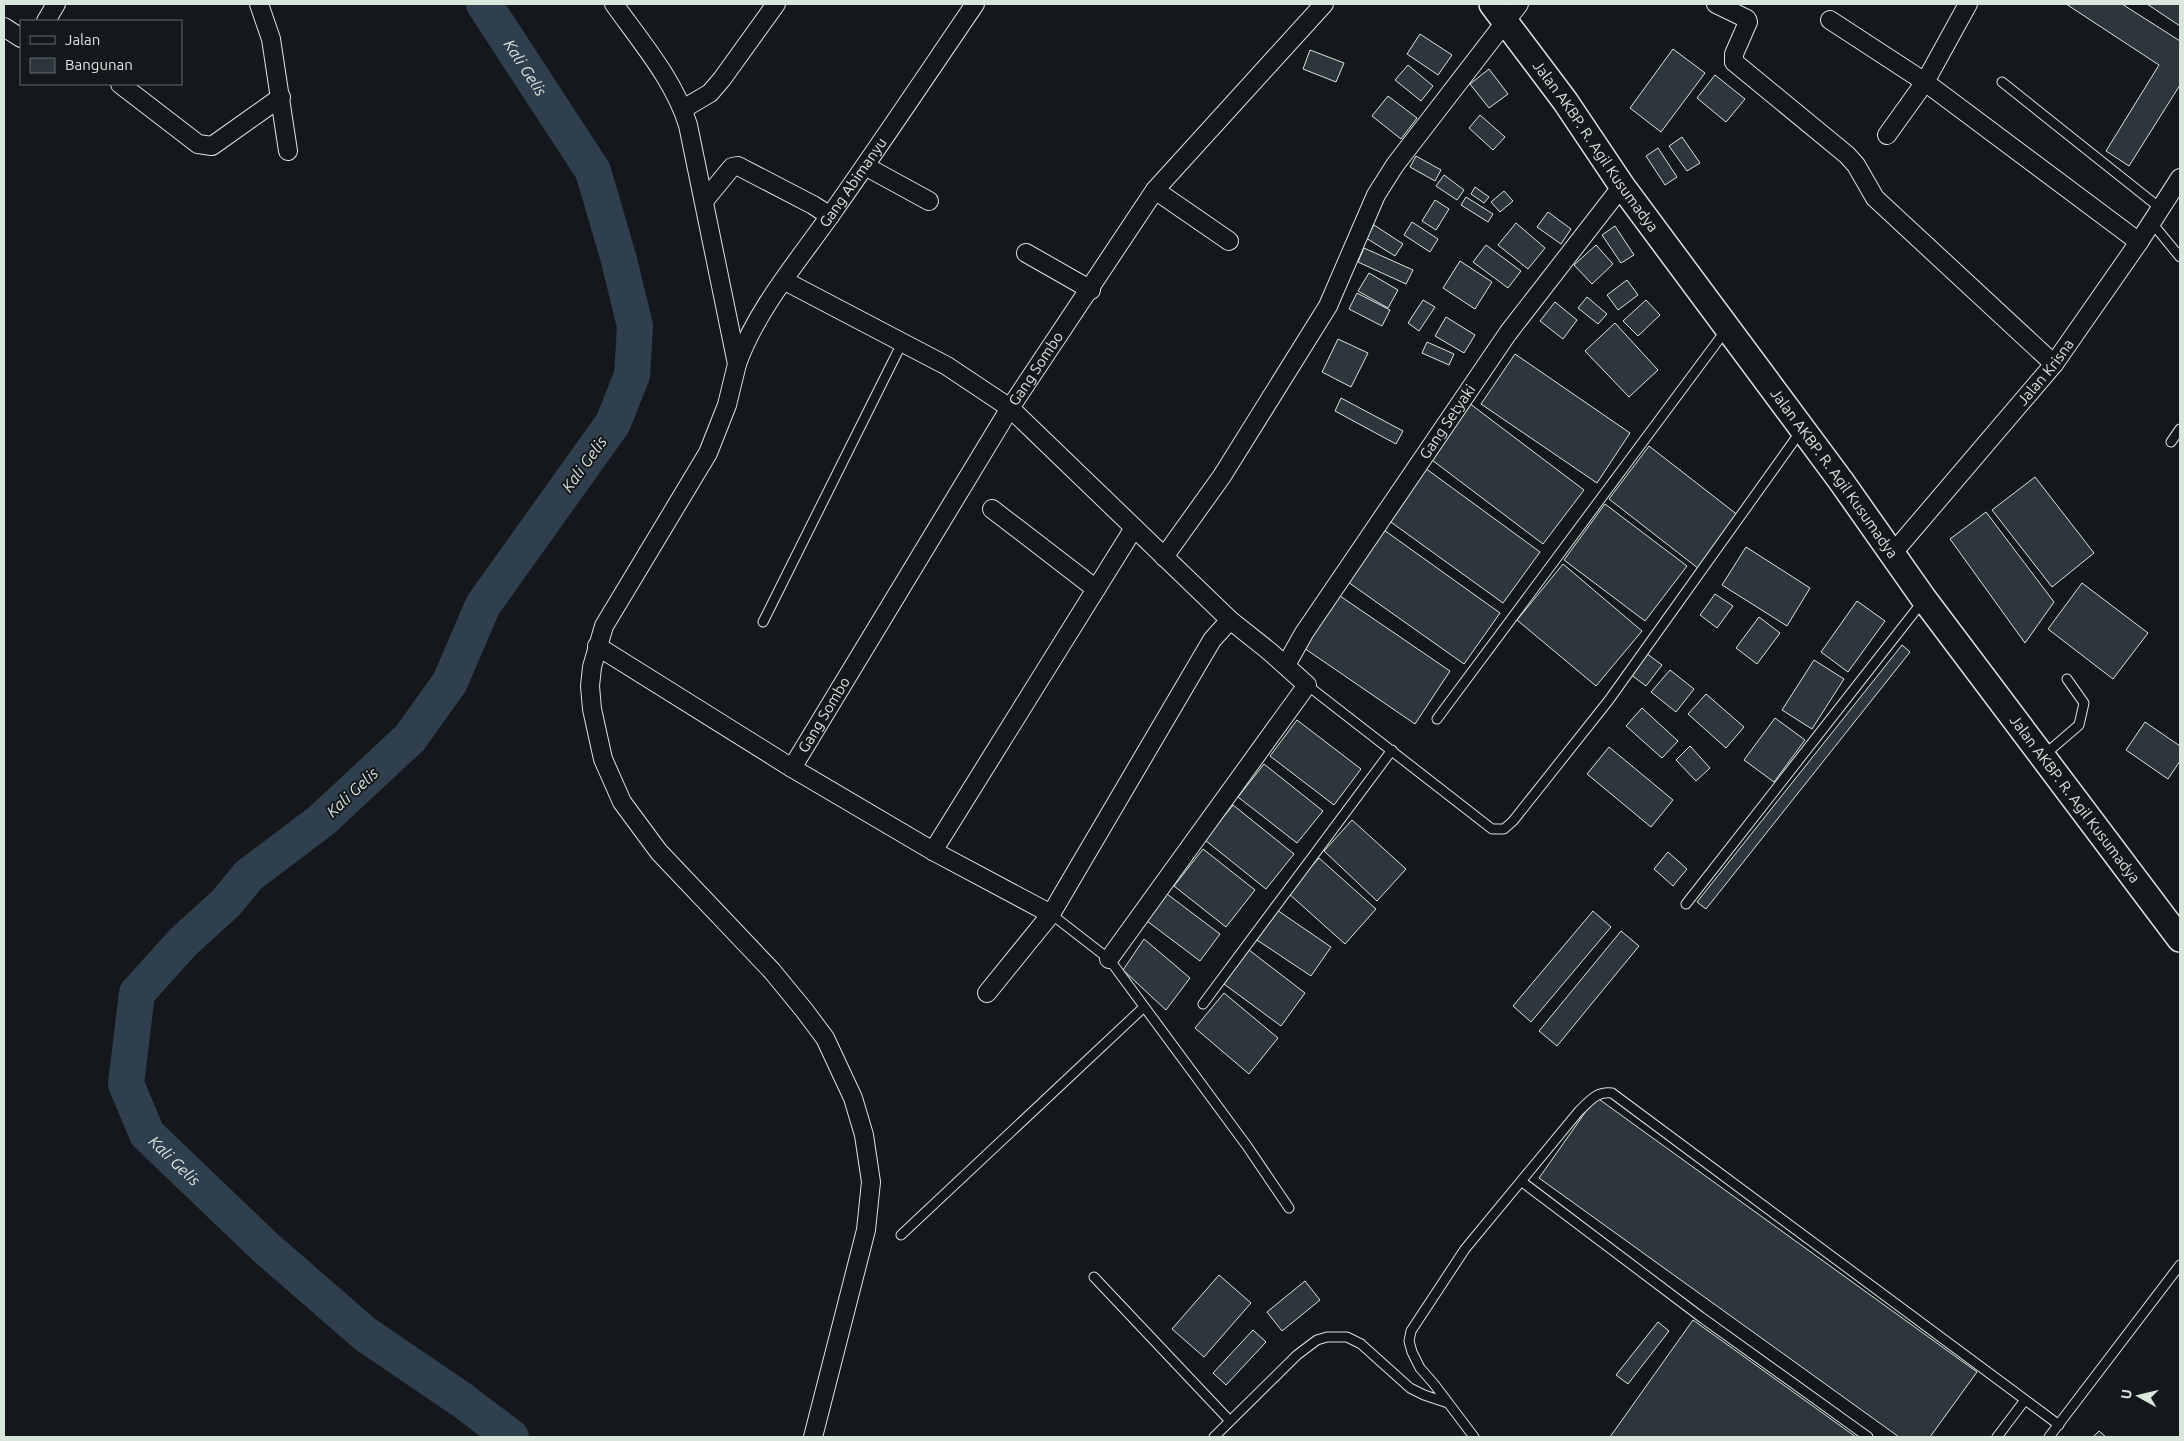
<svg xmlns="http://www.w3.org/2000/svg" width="2184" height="1441" viewBox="0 0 2184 1441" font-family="Ubuntu,sans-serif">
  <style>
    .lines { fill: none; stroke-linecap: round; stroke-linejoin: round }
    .river { stroke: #2f3f4d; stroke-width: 36 }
    .building { fill: #2c363c; stroke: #d8e6dc }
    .lane-casing { stroke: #d8e6dc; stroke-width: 11 }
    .street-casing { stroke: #d8e6dc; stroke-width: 20 }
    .secondary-casing { stroke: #d8e6dc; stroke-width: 28 }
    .lane { stroke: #14181c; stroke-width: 9 }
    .street { stroke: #14181c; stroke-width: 18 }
    .secondary { stroke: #14181c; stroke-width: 25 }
    .labels { text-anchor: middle; stroke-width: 4; stroke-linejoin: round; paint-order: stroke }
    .street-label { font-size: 15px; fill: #d8e6dc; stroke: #14181c }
    .water-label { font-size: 16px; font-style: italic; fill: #d8e6dc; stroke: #14181c }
  </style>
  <rect width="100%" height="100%" fill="#14181c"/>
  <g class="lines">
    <!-- river -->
    <path class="river" id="s1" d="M484,4L593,171L619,260L635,326L632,375L613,423L483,605L450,682L410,738L322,820L248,876L226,903L184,941L137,993L126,1084L147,1134L265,1247L365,1334L462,1400L511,1437"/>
  </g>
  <!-- building -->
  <path class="building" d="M2066,4H2122L2180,41V85L2129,166L2106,151L2159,65Z
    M2147,4H2180V26Z
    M1420,34L1452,55L1438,75L1407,54Z
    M1673,49L1705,73L1661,132L1630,108Z
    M1310,50L1344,63L1336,82L1303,69Z
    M1408,65L1433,86L1421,101L1395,80Z
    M1489,69L1508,94L1489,108L1470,84Z
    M1715,75L1745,99L1726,122L1697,98Z
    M1388,96L1417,118L1401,139L1372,116Z
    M1480,115L1505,137L1493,150L1469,128Z
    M1682,137L1700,163L1687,171L1669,146Z
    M1658,148L1677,177L1665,185L1646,156Z
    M1416,156L1441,170L1435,181L1410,167Z
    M1444,175L1464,190L1457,200L1436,186Z
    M1475,187L1489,197L1484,203L1471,194Z
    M1504,191L1513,201L1500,212L1491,202Z
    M1466,197L1493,214L1488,222L1461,205Z
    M1435,200L1449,209L1436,230L1422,221Z
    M1548,212L1571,229L1561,244L1537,227Z
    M1412,222L1438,239L1430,252L1404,235Z
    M1516,223L1545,248L1528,269L1498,245Z
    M1374,225L1403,244L1395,256L1366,238Z
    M1615,226L1634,255L1621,263L1602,235Z
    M1486,245L1521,271L1508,288L1473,262Z
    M1596,245L1613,264L1592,284L1574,265Z
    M1364,248L1413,270L1406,284L1358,262Z
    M1460,261L1492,282L1475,309L1443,288Z
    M1369,273L1398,290L1388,308L1358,291Z
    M1627,280L1638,295L1618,310L1607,295Z
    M1357,293L1390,310L1382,326L1349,309Z
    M1587,297L1607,314L1598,324L1578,308Z
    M1423,300L1435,307L1419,331L1408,323Z
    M1646,300L1660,315L1638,336L1623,321Z
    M1555,302L1577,320L1563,339L1540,321Z
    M1446,317L1475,335L1464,353L1435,336Z
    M1615,323L1658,370L1629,397L1585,351Z
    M1338,339L1368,353L1351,387L1322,372Z
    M1427,342L1454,354L1449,365L1422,353Z
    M1515,354L1630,433L1597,483L1481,404Z
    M1341,398L1403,431L1396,444L1335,411Z
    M1469,403L1584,490L1543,544L1428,457Z
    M1649,446L1739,516L1699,569L1609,499Z
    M1425,468L1540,552L1503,603L1388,520Z
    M2035,477L2094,553L2052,587L1992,510Z
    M1605,504L1687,566L1645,621L1564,560Z
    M1986,512L2054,602L2025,643L1950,539Z
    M1384,530L1500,613L1464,664L1348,582Z
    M1746,547L1810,588L1787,626L1722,585Z
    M1563,564L1642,631L1596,686L1517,620Z
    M2082,583L2148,633L2113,679L2048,629Z
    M1715,594L1733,606L1717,628L1700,615Z
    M1340,596L1450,671L1415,724L1304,648Z
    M1857,601L1885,621L1848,672L1821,652Z
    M1759,617L1780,633L1757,664L1736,648Z
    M1902,645L1910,652L1706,909L1697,902Z
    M1646,653L1662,665L1646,686L1630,674Z
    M1814,660L1844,679L1812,729L1782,710Z
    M1670,670L1694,689L1676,712L1651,692Z
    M1706,694L1744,727L1726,748L1688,714Z
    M1642,708L1678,741L1662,758L1626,726Z
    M1775,718L1805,740L1774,782L1744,760Z
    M1297,720L1361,769L1334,805L1270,756Z
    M2145,722L2180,746V761L2168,779L2126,750Z
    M1690,746L1710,768L1696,781L1676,760Z
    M1609,747L1673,800L1651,827L1587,774Z
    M1264,764L1323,811L1297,843L1238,797Z
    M1233,805L1294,854L1266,889L1205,840Z
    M1352,820L1406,869L1377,901L1324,851Z
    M1203,849L1255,890L1226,927L1174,886Z
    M1668,852L1687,869L1673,886L1654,869Z
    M1319,858L1376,909L1345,944L1288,893Z
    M1167,894L1220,934L1200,961L1147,921Z
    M1277,910L1331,947L1311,976L1257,940Z
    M1593,911L1611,927L1531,1022L1513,1006Z
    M1621,931L1639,946L1557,1046L1539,1031Z
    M1144,939L1190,978L1166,1010L1123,970Z
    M1249,950L1305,993L1281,1026L1224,984Z
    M1224,993L1278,1038L1249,1074L1195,1028Z
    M1596,1097L1977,1372L1930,1437H1899L1539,1178Z
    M1219,1275L1251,1303L1204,1357L1172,1329Z
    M1305,1281L1320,1300L1282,1331L1267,1312Z
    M1693,1320L1856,1437H1610Z
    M1658,1322L1669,1331L1628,1384L1616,1375Z
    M1253,1330L1266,1342L1226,1385L1213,1373Z
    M2099,1431L2106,1437H2093Z"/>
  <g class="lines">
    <defs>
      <path id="lane" d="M2002,82L2160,208
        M2152,223L2180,257
        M2171,442L2180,429
        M763,622L902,343
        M1307,685L1492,829H1504L1513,821L1609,700L1801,431
        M1437,719L1726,330
        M2043,756L2079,725L2084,703L2067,679
        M1686,904L1923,601
        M1051,914L1109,959L1247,1146L1289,1208
        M1203,1004L1392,750
        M1521,1181L1701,1317L1868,1437
        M901,1235L1144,1007
        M1094,1277L1230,1421
        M1214,1437L1297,1355L1317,1340L1327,1337H1347L1361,1344L1410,1388L1424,1395L1448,1403
        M1474,1437L1434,1384L1420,1368L1412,1352L1409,1341L1411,1331L1465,1249L1579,1111C1590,1101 1596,1091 1612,1093L2059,1425
        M1997,1437L2025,1400
        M2049,1437L2180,1265"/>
      <g id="street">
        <path d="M259,4L271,39L288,151"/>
        <path d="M614,4C641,42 674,80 688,125L737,364L727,405L708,453L604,626L592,667L590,686L592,709L603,759L622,802L659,852L772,971L804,1010L825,1038L853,1098L864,1135L871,1182L866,1230L813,1437"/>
        <path d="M1716,4L1747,19L1748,22L1734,54V62L1847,155L1856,165L1875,198L2054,364"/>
        <path d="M1830,20L1925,82L2139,242"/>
        <path d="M46,21L56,4"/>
        <path d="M4,27L21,38"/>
        <path d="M120,84L198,144L212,146L281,97"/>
        <path d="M683,109L710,93L722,79L776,4"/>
        <path d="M1887,135L1925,82L1968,4"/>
        <path d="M865,166L929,201"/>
        <path d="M1155,190L1229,241"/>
        <path d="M704,201L732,167L738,166L813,205L830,216"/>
        <path d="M1026,253L1091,290"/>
        <path d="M785,281L947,366L1010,408L1230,620"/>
        <path id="s2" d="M737,364C757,308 800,259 834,210C882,142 928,73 975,4"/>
        <path d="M992,509L1096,589"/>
        <path id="s3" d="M1892,554L2054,364L2139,242L2180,178"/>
        <path d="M1164,557L1222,476L1328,306L1376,195L1395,165L1519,4"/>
        <path d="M597,646L792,768L933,851L1051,914L1212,640L1230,620L1269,651L1307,685L1109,959"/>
        <path id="s4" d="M1286,665L1304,633L1508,333L1622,186"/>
        <path id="s5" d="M792,768L1010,408L1155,190L1324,4"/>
        <path d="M933,851L1134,528"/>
        <path d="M987,993L1051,914"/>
      </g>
      <g id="secondary">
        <path id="s6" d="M1492,4L1565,101L1622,186L1841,481L1924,599L2180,939"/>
      </g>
    </defs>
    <!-- lane casing -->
    <use href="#lane" class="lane-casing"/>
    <!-- street casing -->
    <use href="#street" class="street-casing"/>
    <!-- secondary casing -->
    <use href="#secondary" class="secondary-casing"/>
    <!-- lane -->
    <use href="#lane" class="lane"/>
    <!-- street -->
    <use href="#street" class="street"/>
    <!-- secondary -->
    <use href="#secondary" class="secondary"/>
  </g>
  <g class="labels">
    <!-- street labels -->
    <g class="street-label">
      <text dy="5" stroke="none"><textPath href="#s6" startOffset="176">Jalan AKBP. R. Agil Kusumadya</textPath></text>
      <text dy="5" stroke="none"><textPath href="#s2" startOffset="216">Gang Abimanyu</textPath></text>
      <text dy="5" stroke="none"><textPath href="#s5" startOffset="468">Gang Sombo</textPath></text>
      <text dy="5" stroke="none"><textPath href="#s3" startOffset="238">Jalan Krisna</textPath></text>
      <text dy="5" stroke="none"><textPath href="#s4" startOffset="292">Gang Setyaki</textPath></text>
      <text dy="5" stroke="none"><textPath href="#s6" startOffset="581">Jalan AKBP. R. Agil Kusumadya</textPath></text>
      <text dy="5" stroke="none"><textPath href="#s5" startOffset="62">Gang Sombo</textPath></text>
      <text dy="5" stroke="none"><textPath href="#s6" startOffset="986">Jalan AKBP. R. Agil Kusumadya</textPath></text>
    </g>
    <!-- water labels -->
    <g class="water-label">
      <text dy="6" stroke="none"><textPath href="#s1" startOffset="76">Kali Gelis</textPath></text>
      <text transform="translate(584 464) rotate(-54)" y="6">Kali Gelis</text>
      <text transform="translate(352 792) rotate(-43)" y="6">Kali Gelis</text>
      <text dy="6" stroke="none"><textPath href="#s1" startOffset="1396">Kali Gelis</textPath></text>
    </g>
  </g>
  <!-- border -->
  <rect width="2184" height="1441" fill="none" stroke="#d8e6dc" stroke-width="10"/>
  <!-- legend -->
  <rect x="20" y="20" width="162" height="65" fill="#14181c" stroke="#626a69"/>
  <rect x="30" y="36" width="25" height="8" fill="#14181c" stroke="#626a69"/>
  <text x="65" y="45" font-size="15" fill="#d8e6dc">Jalan</text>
  <rect x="30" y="58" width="25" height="15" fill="#2c363c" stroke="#626a69"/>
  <text x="65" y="70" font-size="15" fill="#d8e6dc">Bangunan</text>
  <!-- north arrow -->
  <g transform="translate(2139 1396) rotate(278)" stroke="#14181c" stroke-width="4" paint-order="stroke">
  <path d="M0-4L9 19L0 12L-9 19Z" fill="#d8e6dc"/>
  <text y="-8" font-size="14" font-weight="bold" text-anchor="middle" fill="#d8e6dc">U</text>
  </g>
</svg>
